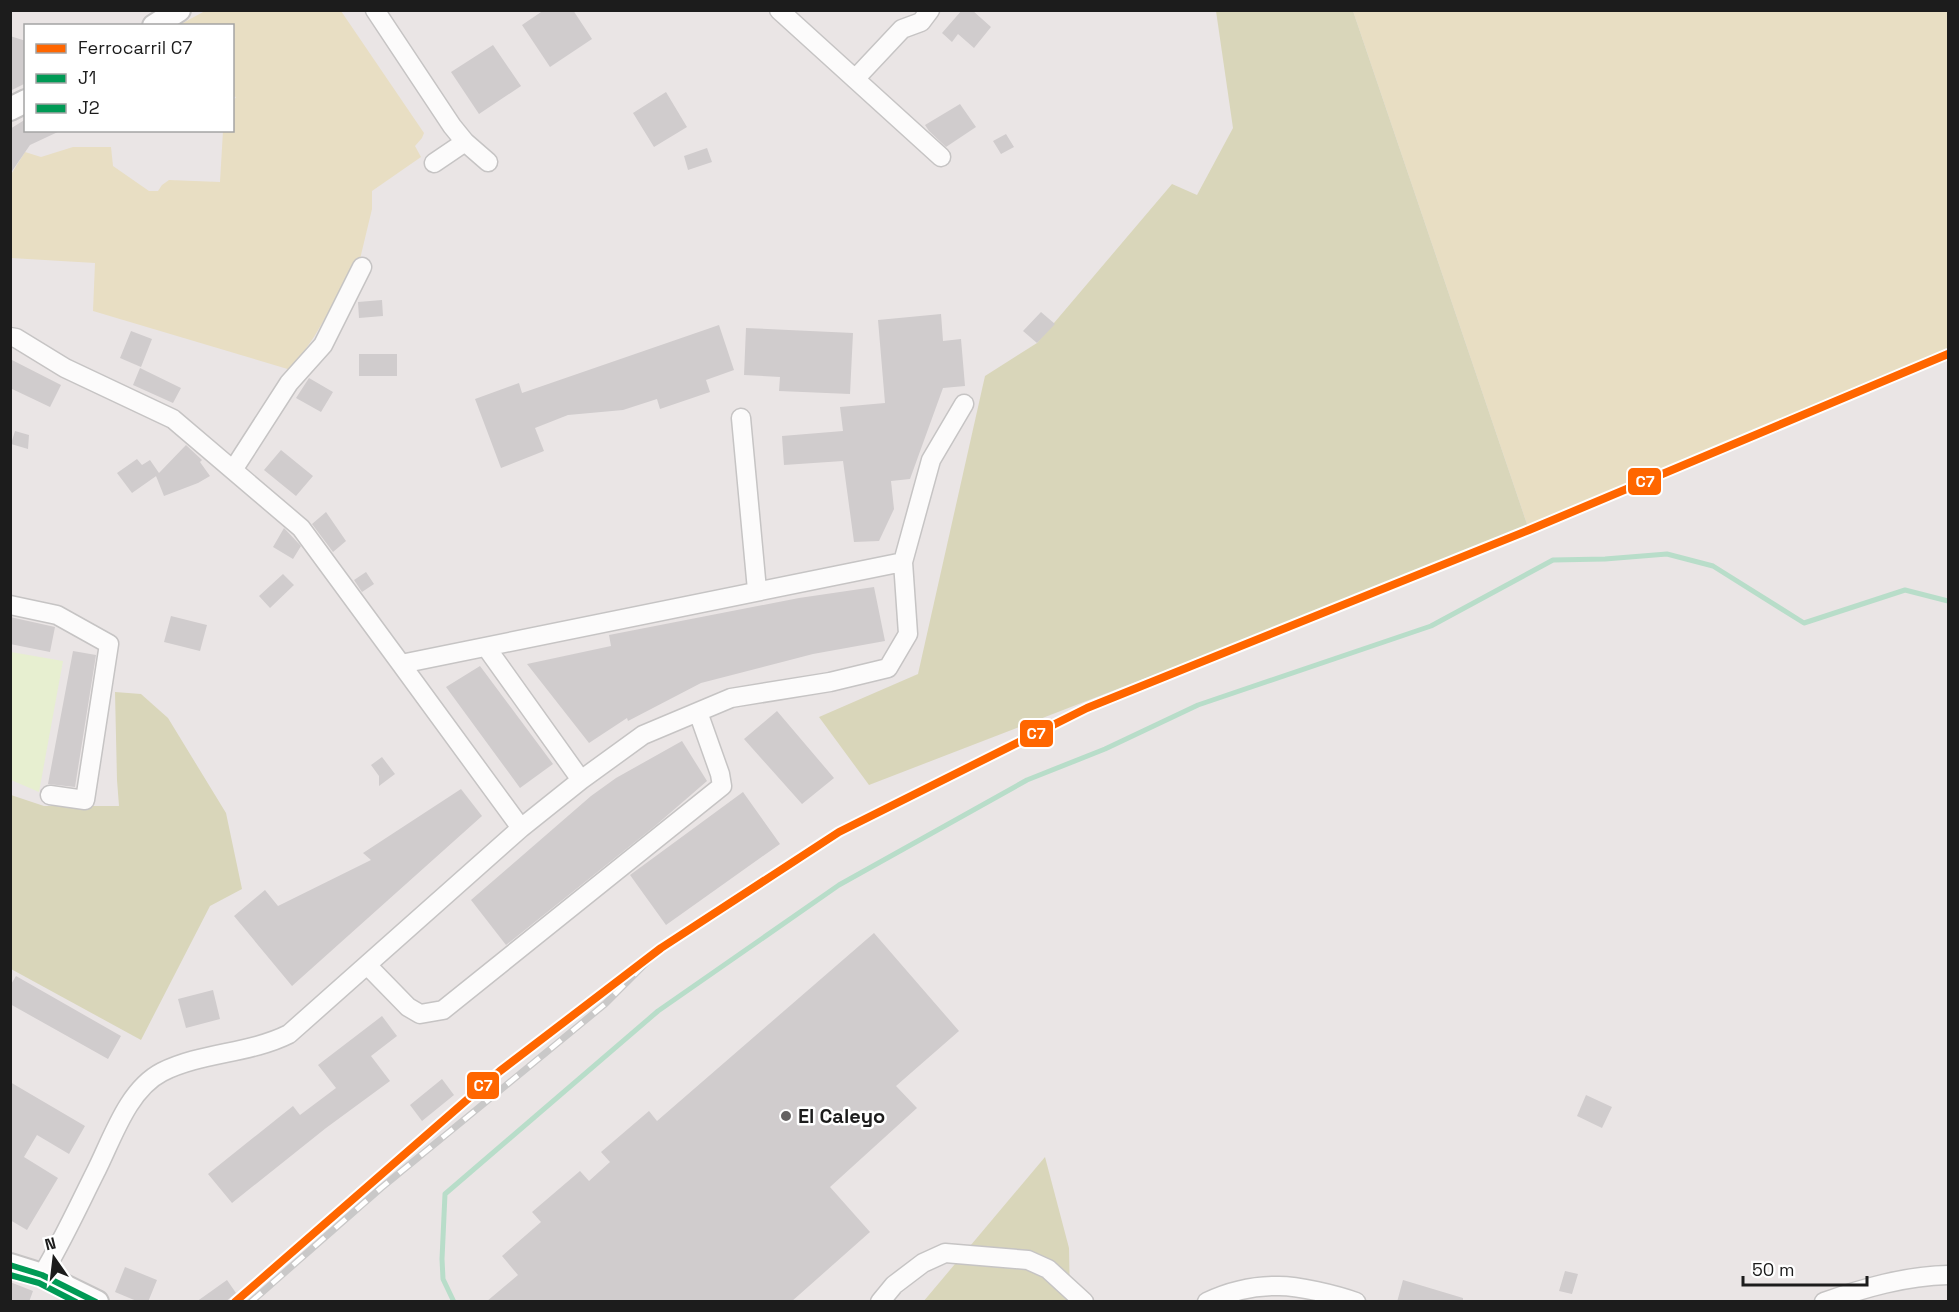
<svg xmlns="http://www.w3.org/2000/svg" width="1959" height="1312" viewBox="0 0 1959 1312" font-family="'Space Grotesk',sans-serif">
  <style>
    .grass { fill: #e8dec3 }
    .forest { fill: #d9d6ba }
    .park { fill: #e7efd0 }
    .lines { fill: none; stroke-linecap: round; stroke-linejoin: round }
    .stream { stroke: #b8ddc9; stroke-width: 5 }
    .building { fill: #d0cccd }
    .minor-casing { stroke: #c6c4c4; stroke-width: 21 }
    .tertiary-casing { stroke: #c6c4c4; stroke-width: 26 }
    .minor { stroke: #fcfbfb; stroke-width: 18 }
    .tertiary { stroke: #fcfbfb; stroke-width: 22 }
    .rail-casing { stroke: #c9c8c8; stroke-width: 7 }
    .rail { stroke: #fff; stroke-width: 4.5; stroke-dasharray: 14; stroke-linecap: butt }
    .bus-1-casing { stroke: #fff; stroke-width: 10 }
    .bus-2-casing { stroke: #fff; stroke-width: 10 }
    .bus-1 { stroke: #009a55; stroke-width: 6 }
    .bus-2 { stroke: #009a55; stroke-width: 6 }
    .rail-1-casing { stroke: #fff; stroke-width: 12 }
    .rail-1 { stroke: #f60; stroke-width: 8 }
    .poi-dot { fill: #646262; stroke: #fff; stroke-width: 2 }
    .labels { text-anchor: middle; stroke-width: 5; stroke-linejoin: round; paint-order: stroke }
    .poi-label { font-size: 20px; font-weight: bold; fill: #1c1c1c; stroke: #fff; text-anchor: start }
    .line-badge { stroke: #fff; stroke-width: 2 }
    .badge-label { font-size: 16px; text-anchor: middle; font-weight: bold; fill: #fff }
  </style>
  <rect width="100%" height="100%" fill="#eae5e5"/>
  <!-- grass -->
  <path class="grass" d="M205,11H341L424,133L422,138L415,146L421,157L372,191V209L360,259L314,337L291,370L93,311L95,263L11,258L10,176L25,152L41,157L73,147H111L113,166L149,191H158L162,185L169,180L220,182L223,131L232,130L233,102L236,97L232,96V26L179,25Z
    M1353,11H1948V354L1529,530Z"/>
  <!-- forest -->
  <path class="forest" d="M1216,11H1353L1529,530L869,785L819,717L918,674L985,376L1037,343L1172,184L1197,195L1233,128Z
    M115,692L141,694L168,718L226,813L242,889L210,906L141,1040L11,969V795L44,806H119L117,780Z
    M1045,1157L1069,1248L1070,1301L923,1302Z"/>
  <!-- park -->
  <path class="park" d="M11,652L63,661L39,792L11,780Z"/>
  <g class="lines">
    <!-- stream -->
    <path class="stream" d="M454,1302L443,1279L442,1259L445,1194L658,1011L839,885L1027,780L1105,749L1198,705L1431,626L1553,560L1605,559L1667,554L1713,566L1804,623L1905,590L1948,601"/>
  </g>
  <!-- building -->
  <path class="building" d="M544,10H573L592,39L550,67L522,25Z
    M962,10H972L991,27L974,48L958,34L952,42L942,33Z
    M10,36L26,41V83L10,91Z
    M493,45L521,86L479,114L451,72Z
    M666,92L687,127L654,147L633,113Z
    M960,104L976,127L946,147L929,131L925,125Z
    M26,119V130H62L30,145L10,174V129Z
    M1006,134L1014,147L1001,154L993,141Z
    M707,148L712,162L688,170L684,156Z
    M382,300L383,316L359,318L358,302Z
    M1041,312L1055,324L1037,343L1023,331Z
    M941,314L943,341L961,339L965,386L943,388L910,479L891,481L894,509L879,541L854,542L843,461L784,465L782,436L843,431L840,407L885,403L878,320Z
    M719,325L734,370L706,380L710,392L660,409L657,399L623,410L568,415L535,428L544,451L501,468L475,399L519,383L522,393Z
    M746,328L853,333L850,394L779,391L780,377L744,375Z
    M131,331L152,339L141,367L120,358Z
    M359,354H397V376H359Z
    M10,359L61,385L50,407L10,388Z
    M140,368L181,388L173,403L133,385Z
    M309,378L333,392L321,412L296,398Z
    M15,431L29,435L28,449L11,444Z
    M186,445L202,460L200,462L210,476L198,483L164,496L156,476L159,474L132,493L117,473L137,459L142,465L150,460L159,473Z
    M281,450L313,476L296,496L264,470Z
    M326,512L346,541L333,552L312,524Z
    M284,528L301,546L293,559L273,547Z
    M366,572L374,584L362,592L354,580Z
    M283,574L294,585L270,608L259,596Z
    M874,587L885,641L813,654L701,683L628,721L627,718L589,743L527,664L611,646L609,635L799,598Z
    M171,616L207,625L200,651L164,642Z
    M10,617L55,627L50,652L10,644Z
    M73,651L96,655L75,787L48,784Z
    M480,666L553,764L520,788L446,687Z
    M777,711L834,778L802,804L744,739Z
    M682,741L707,781L655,826L506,945L471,900L591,796L616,778Z
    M382,757L395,774L379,786V776L371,765Z
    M461,789L482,816L292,986L234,916L265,890L278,906L371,860L363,853Z
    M743,792L780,844L666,925L630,875Z
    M874,933L959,1031L896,1086L917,1108L830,1187L870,1232L791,1302H486L518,1275L502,1256L541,1222L532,1212L580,1171L589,1181L610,1162L601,1152L649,1111L657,1121Z
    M16,976L121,1036L108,1059L10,1004V986Z
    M213,990L220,1019L186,1028L178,999Z
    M382,1016L397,1036L371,1056L390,1081L326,1128L232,1203L208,1174L293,1106L300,1115L336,1088L318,1065Z
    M442,1079L454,1095L422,1121L410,1105Z
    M10,1082L85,1126L69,1154L37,1135L24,1157L58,1178L27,1230L10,1220Z
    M1586,1095L1612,1107L1602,1128L1577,1116Z
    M125,1267L157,1280L148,1302H139L115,1292Z
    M1565,1271L1578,1274L1572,1294L1559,1291Z
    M227,1280L236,1293L225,1302H196Z
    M1403,1280L1463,1298V1302H1397Z
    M10,1282L33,1291L29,1302H10Z"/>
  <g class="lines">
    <defs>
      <path id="minor" d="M375,10L452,126L465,142L488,162
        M779,10L941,157
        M855,79L902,29L921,22L930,10
        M434,163L465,142
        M10,337L16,338L65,368L173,419L301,528L401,664L903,562L908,634L888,668L830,682L731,698L643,735L581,780L521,828L289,1034C249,1054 202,1052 162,1072C127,1090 112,1140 95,1173C78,1207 62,1242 42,1275
        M741,418L757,590
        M233,470L289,383L323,345L362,267
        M903,562L931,460L964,404
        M10,605L57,615L109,644L85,800L50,795
        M486,647L581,780
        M401,664L521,828
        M367,965L408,1007L420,1014L443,1010L722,786L720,774L698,712
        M880,1302L894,1285L923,1263L945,1253L1028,1260L1048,1269L1084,1302
        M1207,1302C1228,1292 1253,1286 1276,1286C1296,1285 1337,1295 1356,1302
        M1824,1302C1864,1288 1905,1276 1948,1275"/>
      <path id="tertiary" d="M154,26L179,10
        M10,109L26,101
        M10,1265L42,1275L97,1302"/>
    </defs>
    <!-- minor casing -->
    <use href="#minor" class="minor-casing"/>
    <!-- tertiary casing -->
    <use href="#tertiary" class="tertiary-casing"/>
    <!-- minor -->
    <use href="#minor" class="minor"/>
    <!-- tertiary -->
    <use href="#tertiary" class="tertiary"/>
    <defs>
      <path id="rail" d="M251,1302L381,1188L605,1004L661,948"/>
    </defs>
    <!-- rail casing -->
    <use href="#rail" class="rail-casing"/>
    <!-- rail -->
    <use href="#rail" class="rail"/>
    <defs>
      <path id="bus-1" d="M10,1265L42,1275L96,1302"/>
      <path id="bus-2" d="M10,1275L39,1283L76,1302"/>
    </defs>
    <!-- bus-1 casing -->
    <use href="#bus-1" class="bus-1-casing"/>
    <!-- bus-2 casing -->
    <use href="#bus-2" class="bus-2-casing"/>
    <!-- bus-1 -->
    <use href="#bus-1" class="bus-1"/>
    <!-- bus-2 -->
    <use href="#bus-2" class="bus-2"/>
    <defs>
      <path id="rail-1" d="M235,1302L500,1071L661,948L839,832L1087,708L1529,530L1948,354"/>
    </defs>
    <!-- rail-1 casing -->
    <use href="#rail-1" class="rail-1-casing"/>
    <!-- rail-1 -->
    <use href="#rail-1" class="rail-1"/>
  </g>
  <!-- markers -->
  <circle class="poi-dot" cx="786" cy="1116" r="6"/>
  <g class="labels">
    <!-- poi labels -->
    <g class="poi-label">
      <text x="798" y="1123">El Caleyo</text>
    </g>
  </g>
  <g class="line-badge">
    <rect x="1627" y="467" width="35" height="29" rx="6" fill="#f60"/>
    <rect x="1019" y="719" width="35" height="29" rx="6" fill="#f60"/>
    <rect x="466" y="1071" width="34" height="29" rx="6" fill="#f60"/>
  </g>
  <g class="badge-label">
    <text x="1645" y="487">C7</text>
    <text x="1036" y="739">C7</text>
    <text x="483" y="1091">C7</text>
  </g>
  <!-- border -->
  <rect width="1959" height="1312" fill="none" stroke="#1c1c1c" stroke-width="24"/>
  <!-- legend -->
  <rect x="24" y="24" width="210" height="108" fill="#ffffff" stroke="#a4a4a4" stroke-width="1.5"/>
  <rect x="36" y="44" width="30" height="9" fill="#ff6600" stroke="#a4a4a4" stroke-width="1.5"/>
  <text x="78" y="54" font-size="18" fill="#1c1c1c">Ferrocarril C7</text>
  <rect x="36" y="74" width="30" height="9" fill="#009a55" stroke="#a4a4a4" stroke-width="1.5"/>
  <text x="78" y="84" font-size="18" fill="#1c1c1c">J1</text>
  <rect x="36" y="104" width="30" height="9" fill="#009a55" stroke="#a4a4a4" stroke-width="1.5"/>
  <text x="78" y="114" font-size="18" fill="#1c1c1c">J2</text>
  <!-- north arrow -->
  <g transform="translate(54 1258) rotate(346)" stroke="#ffffff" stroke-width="4.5" paint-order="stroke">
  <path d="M0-4.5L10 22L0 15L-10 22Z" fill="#1c1c1c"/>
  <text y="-9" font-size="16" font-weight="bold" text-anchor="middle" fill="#1c1c1c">N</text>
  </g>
  <!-- scale -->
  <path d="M1743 1276v9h124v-9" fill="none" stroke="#1c1c1c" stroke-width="3"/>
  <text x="1752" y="1276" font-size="18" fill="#1c1c1c" stroke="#ffffff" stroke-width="4.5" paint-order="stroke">50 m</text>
</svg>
